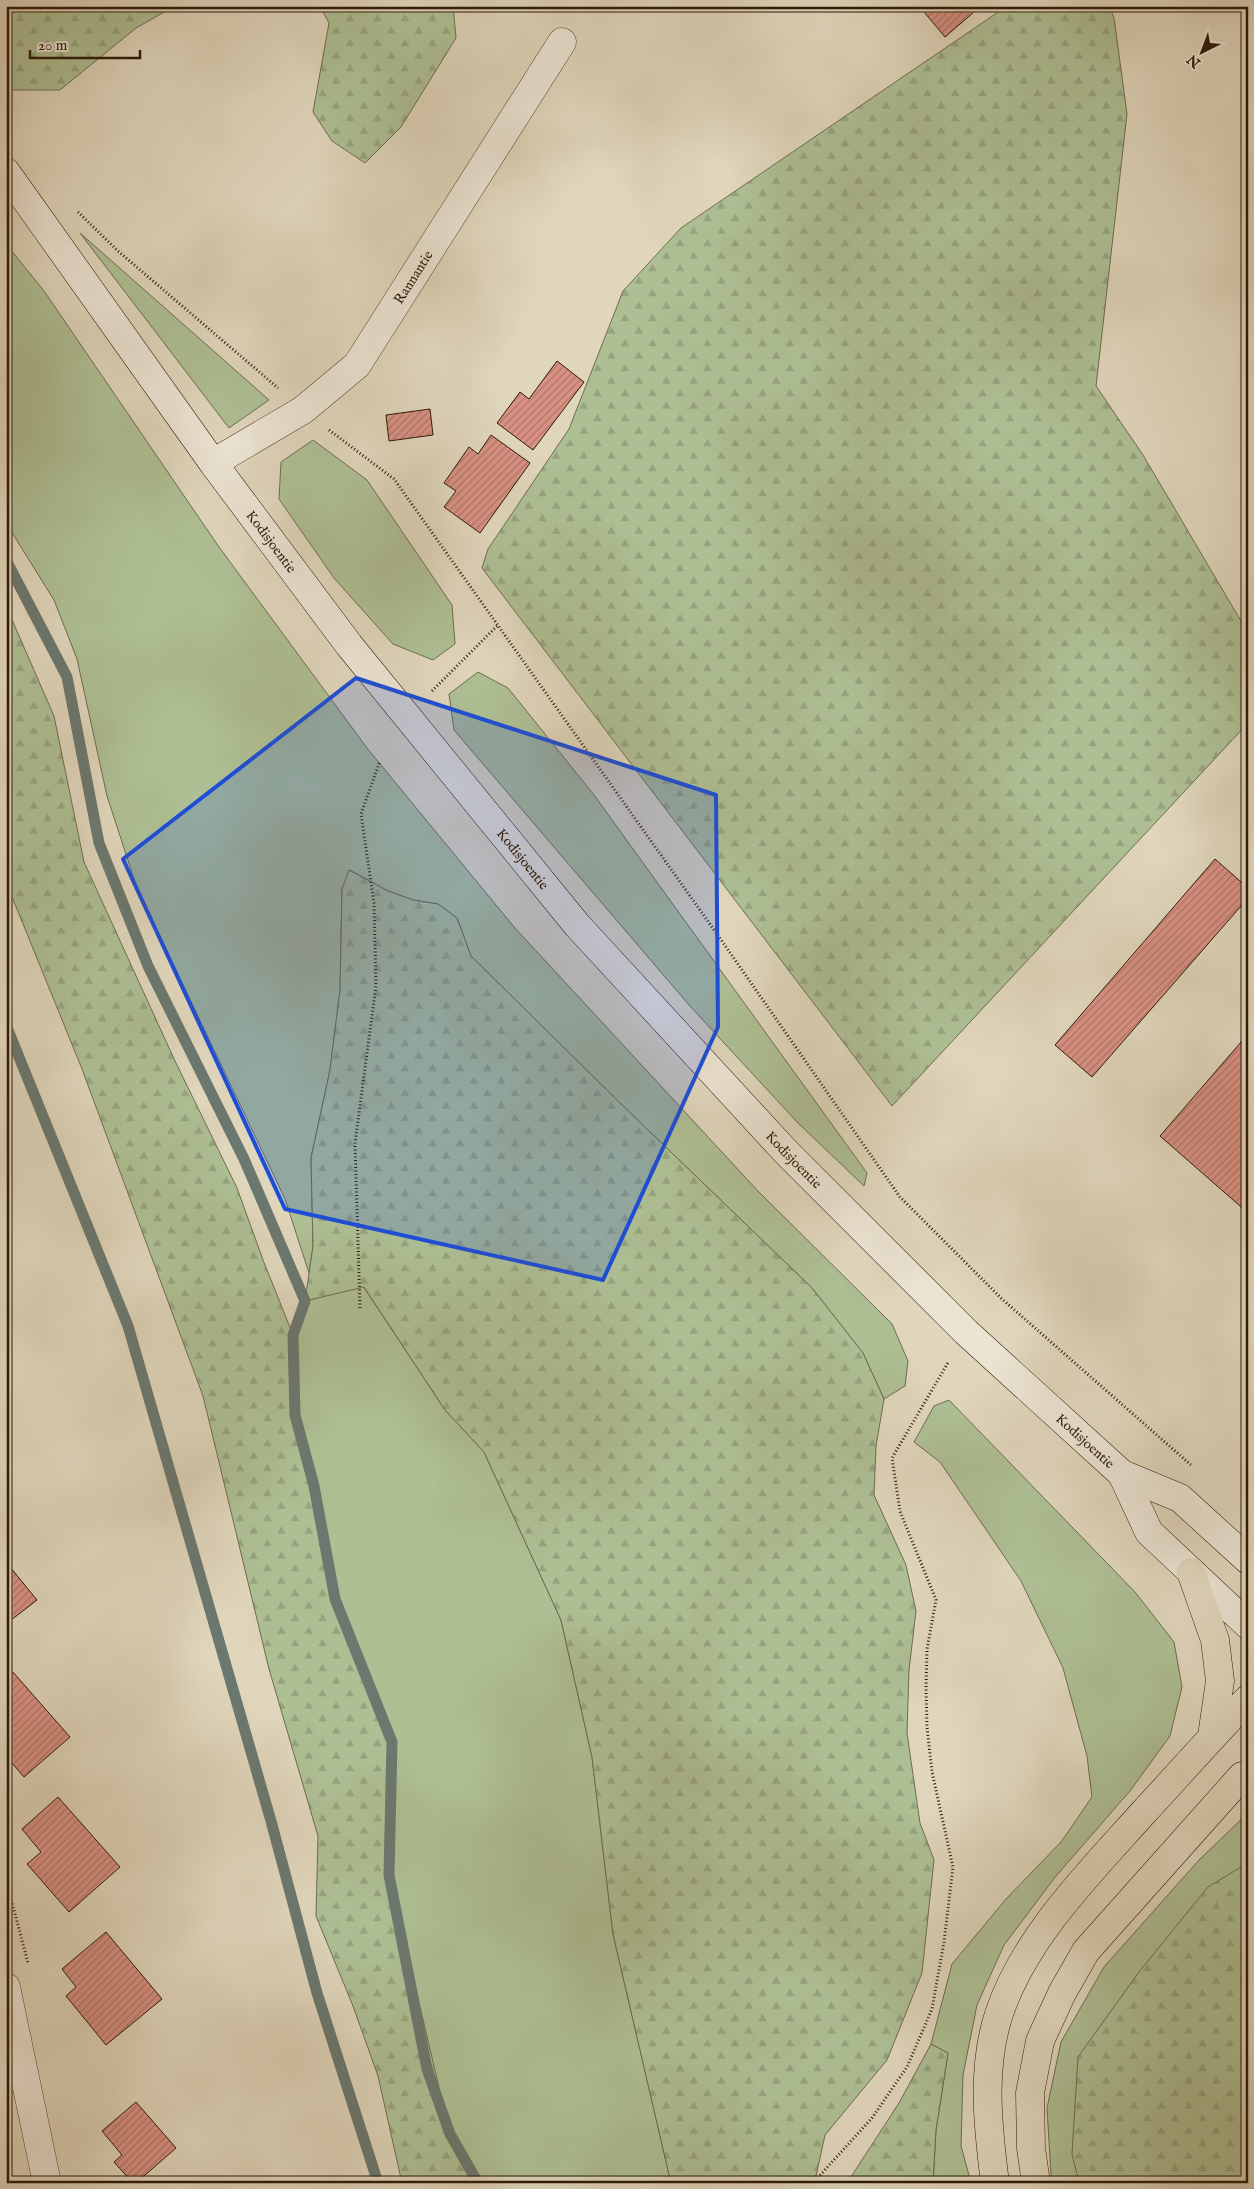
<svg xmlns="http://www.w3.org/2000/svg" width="1254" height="2189" viewBox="0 0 1254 2189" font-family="'IM FELL English',serif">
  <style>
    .green { fill: #aebf94; stroke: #6e6c4e }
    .forest { fill: url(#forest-firs); stroke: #6e6c4e }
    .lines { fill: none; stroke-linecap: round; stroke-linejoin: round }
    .stream { stroke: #6b786f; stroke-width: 11 }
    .building { fill: url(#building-hatch); stroke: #2d1907 }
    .street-casing { stroke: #5a4834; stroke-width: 29 }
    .secondary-casing { stroke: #2d1907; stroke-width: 29 }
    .highway-casing { stroke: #2d1907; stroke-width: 29 }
    .path { stroke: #2d1907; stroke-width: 3; stroke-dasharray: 1 2.5; stroke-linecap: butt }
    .street { stroke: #ebe4d3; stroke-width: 28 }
    .secondary { stroke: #ebe4d3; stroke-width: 28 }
    .highway { stroke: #e0d6bc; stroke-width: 28 }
    .marked { fill: #1d4ed8; fill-opacity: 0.2; stroke: #1d4ed8; stroke-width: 4; stroke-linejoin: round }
    .labels { text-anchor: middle; stroke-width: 4.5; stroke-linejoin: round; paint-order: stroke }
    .street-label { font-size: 14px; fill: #2d1907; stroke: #ebe4d3 }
  </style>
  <defs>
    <pattern id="forest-firs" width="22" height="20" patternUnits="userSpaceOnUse" patternTransform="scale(1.25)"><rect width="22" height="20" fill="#aebf94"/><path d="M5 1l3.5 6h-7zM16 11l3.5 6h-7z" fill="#96a47e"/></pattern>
    <pattern id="building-hatch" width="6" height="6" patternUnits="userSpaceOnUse" patternTransform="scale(1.25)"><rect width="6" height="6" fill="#d99183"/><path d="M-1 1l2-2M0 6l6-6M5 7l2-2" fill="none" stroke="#b07669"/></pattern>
  </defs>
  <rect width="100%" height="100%" fill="#e0d6bc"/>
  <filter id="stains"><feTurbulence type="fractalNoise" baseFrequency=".004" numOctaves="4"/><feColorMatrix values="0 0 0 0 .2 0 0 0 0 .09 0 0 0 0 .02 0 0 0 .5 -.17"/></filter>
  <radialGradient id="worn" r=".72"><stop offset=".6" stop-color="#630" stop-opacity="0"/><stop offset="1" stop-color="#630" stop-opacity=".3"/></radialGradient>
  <!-- green -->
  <path class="green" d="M80,233L269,400L229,428Z
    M6,244L44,291L219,547L367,748L514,927L757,1190L892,1324L908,1361L905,1386L884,1399L863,1353L812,1288L620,1103L471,956L457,918L438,904L413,900L388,891L350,870L342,889L340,990L330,1070L311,1158L313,1246L309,1273L285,1199L137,888L107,796L77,659L54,600L6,523Z
    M313,440L367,480L452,605L455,644L433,660L393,644L334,578L279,499L281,462Z
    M478,672L508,688L594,795L867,1173L864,1186L798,1123L689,1005L454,730L449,694Z
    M363,1286L445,1410L484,1452L561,1620L592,1757L613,1934L671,2183H478L450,2134L427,2069L389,1875L392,1742L335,1599L314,1486L295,1415L293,1335L305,1301Z
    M949,1400L1135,1592L1174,1642L1182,1687L1170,1736L1130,1791L1056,1876L1004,1945L977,2005L963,2075L961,2146L971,2183H933L936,2130L948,2053L931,2044L952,1964L1006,1899L1061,1842L1092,1797L1087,1756L1063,1668L1021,1581L940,1462L914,1442L934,1406Z
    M1248,1813V2183H1053L1051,2175L1047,2108L1061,2042L1104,1967L1199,1860Z"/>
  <!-- forest -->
  <path class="forest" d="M6,6H175L136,28L60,90H6Z
    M320,6H453L456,38L401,127L365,163L332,141L313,112L329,23Z
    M1007,6H1109L1114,18L1127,114L1096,386L1143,455L1248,633V723L892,1106L482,568L488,549L569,429L623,291L681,228Z
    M6,606L54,716L84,862L175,1061L237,1188L263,1260L293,1335L295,1415L314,1486L335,1599L392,1742L389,1875L450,2134L478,2183H402L378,2076L353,2006L316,1916L318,1836L269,1669L203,1396L82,1069L6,882Z
    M349,870L388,891L413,900L438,904L457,918L471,956L620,1103L812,1288L863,1353L884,1399L876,1446L874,1495L906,1565L916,1611L909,1670L907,1733L920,1823L934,1860L922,1973L887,2060L825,2135L816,2176L779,2183H671L613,1934L592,1757L561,1620L484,1452L445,1410L364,1287L305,1301L313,1246L311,1158L330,1070L340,990L342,889Z
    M1241,1867L1248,1869V2183H1079L1072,2154L1078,2057L1139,1972L1208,1887Z
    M931,2044L948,2053L936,2130L933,2183H847L899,2103Z"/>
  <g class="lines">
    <!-- stream -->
    <path class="stream" d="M6,560L67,677L99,843L148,966L244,1159L305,1301L293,1335L295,1415L314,1486L335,1599L392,1742L389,1875L427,2069L450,2134L478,2183
      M6,1025L128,1326L271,1821L317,1993L378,2183"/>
  </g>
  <!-- building -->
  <path class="building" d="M919,6H981L945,37Z
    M557,361L584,382L533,450L497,423L520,392L529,399Z
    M430,409L433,435L389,441L386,415Z
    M491,435L530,463L480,533L444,507L456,491L444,483L469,447L478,454Z
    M1215,859L1248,888V898L1092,1077L1055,1045Z
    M1248,1034V1213L1160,1136Z
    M6,1562L37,1600L6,1624Z
    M12,1671L70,1737L24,1777L6,1756V1676Z
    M58,1797L120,1867L69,1912L27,1864L41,1852L22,1829Z
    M106,1932L162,1999L106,2045L66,1996L76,1987L62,1969Z
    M136,2102L176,2148L136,2183H133L114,2162L122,2155L102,2131Z"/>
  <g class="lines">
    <defs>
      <g id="street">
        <path id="s1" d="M213,463L303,410L357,365L562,42"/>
        <path d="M6,1987L47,2183"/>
      </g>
      <g id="secondary">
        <path id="s2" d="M6,172L213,463L349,645L577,925L786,1152L966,1332L1122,1474L1180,1498L1248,1560"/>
        <path d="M1122,1474L1149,1532L1248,1625"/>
      </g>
      <path id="highway" d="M1191,1572L1215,1640L1220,1681L1212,1736
        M995,2183C988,2128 981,2068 999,2014C1024,1938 1090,1872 1143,1813C1178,1775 1212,1737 1248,1699
        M1036,2183L1031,2148L1030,2093L1040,2041L1062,1993L1086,1951L1242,1776L1248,1775"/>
    </defs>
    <!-- street casing -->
    <use href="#street" class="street-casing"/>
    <!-- secondary casing -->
    <use href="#secondary" class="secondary-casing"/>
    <!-- highway casing -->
    <use href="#highway" class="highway-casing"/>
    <!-- path -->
    <path class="path" d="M78,212L118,251L278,388
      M329,430L394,479L717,934L900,1197L1002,1299L1191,1465
      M432,691L497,626
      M360,1308L355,1143L376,986L374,903L361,814L380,761
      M6,1880L28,1963
      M813,2183L872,2118L907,2067L932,2009L944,1942L953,1867L932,1772L927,1727L926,1688L927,1649L936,1600L900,1511L892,1458L949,1361"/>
    <!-- street -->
    <use href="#street" class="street"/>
    <!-- secondary -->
    <use href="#secondary" class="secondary"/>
    <!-- highway -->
    <use href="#highway" class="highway"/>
  </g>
  <!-- marked area -->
  <path class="marked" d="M356,678L716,795L718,1027L603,1280L285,1209L123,859Z"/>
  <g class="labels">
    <!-- street labels -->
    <g class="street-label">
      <text dy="5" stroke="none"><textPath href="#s1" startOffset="279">Rannantie</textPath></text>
      <text dy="5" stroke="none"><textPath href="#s2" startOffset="455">Kodisjoentie</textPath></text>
      <text dy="5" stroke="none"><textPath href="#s2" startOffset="860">Kodisjoentie</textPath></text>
      <text dy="5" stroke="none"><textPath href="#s2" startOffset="1265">Kodisjoentie</textPath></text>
      <text dy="5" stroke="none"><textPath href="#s2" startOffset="1670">Kodisjoentie</textPath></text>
    </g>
  </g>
  <!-- margin -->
  <rect width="1254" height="2189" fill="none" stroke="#e0d6bc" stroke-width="25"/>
  <rect x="8" y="8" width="1239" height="2174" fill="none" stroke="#2d1907" stroke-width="2.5"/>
  <rect x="12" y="12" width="1229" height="2164" fill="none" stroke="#2d1907"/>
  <!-- north arrow -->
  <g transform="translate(1202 52) rotate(222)" stroke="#ebe4d3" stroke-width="4" paint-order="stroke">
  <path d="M0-4L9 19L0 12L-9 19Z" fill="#2d1907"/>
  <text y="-8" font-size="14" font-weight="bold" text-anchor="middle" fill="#2d1907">N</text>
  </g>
  <!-- scale -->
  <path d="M30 50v8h110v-8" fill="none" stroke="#2d1907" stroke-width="2.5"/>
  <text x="38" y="50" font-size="15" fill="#2d1907" stroke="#ebe4d3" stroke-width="4" paint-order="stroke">20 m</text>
  <rect width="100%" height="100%" filter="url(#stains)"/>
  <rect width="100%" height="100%" fill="url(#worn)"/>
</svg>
